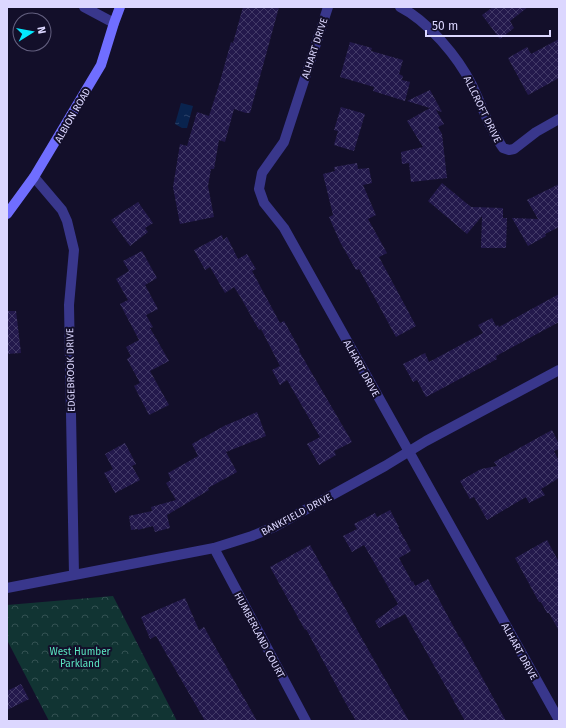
<svg xmlns="http://www.w3.org/2000/svg" width="566" height="728" viewBox="0 0 566 728" font-family="'Fira Sans',sans-serif">
  <style>
    .forest { fill: url(#forest-crowns) }
    .water { fill: url(#water-ripples) }
    .building { fill: url(#building-cross-hatch) }
    .lines { fill: none; stroke-linecap: round; stroke-linejoin: round }
    .minor { stroke: #39378c; stroke-width: 10 }
    .secondary { stroke: #706eff; stroke-width: 10 }
    .labels { text-anchor: middle; stroke-width: 4; stroke-linejoin: round; paint-order: stroke }
    .street-label { font-size: 10px; fill: #dcd7ff; stroke: #130f2a }
    .park-label { font-size: 10px; fill: #5be8c3; stroke: #130f2a }
  </style>
  <defs>
    <pattern id="forest-crowns" width="20" height="18" patternUnits="userSpaceOnUse"><rect width="20" height="18" fill="#113433"/><path d="M2 6a3 3 0 1 1 6 0M12 15a3 3 0 1 1 6 0" fill="none" stroke="#335152"/></pattern>
    <pattern id="water-ripples" width="26" height="14" patternUnits="userSpaceOnUse"><rect width="26" height="14" fill="#09234e"/><path d="M2 4q2-2 4 0t4 0M15 11q2-2 4 0t4 0" fill="none" stroke="#2c4269"/></pattern>
    <pattern id="building-cross-hatch" width="8" height="8" patternUnits="userSpaceOnUse"><rect width="8" height="8" fill="#23194c"/><path d="M0 0l8 8M0 8l8-8" fill="none" stroke="#423a67"/></pattern>
  </defs>
  <rect width="100%" height="100%" fill="#130f2a"/>
  <!-- forest -->
  <path class="forest" d="M113,596L177,721H49L7,640V605Z"/>
  <!-- water -->
  <path class="water" d="M181,103L193,106L187,128H182L175,124Z"/>
  <!-- building -->
  <path class="building" d="M243,7H279L250,113H246L234,109L225,142L219,140L214,169H211L208,186L214,217L180,224L173,187L180,144L187,146L197,112L209,116L219,85L231,42L233,43Z
    M493,7H528L510,21L514,28L500,39L482,15Z
    M559,39V78L528,95L508,58L527,47L531,54Z
    M350,42L372,48L371,51L403,60L399,74L403,76L402,80L410,82L405,101L373,91L374,87L340,77Z
    M430,90L442,112L436,110L444,124L438,127L442,134L447,178L411,182L409,163L402,164L401,152L423,147L407,121L430,108L407,101Z
    M341,107L365,114L354,151L334,145L338,131L334,130Z
    M357,163L358,169L369,168L372,183L363,185L376,215L368,219L387,253L379,257L416,326L396,337L359,269L356,270L340,242L329,217L333,215L323,174L335,171L334,167Z
    M442,183L471,207L503,208V218H507L506,248H481L482,216L467,234L428,201Z
    M559,184V227L545,234L546,236L528,246L512,218L538,219L527,200Z
    M138,202L153,223L145,228L148,232L130,246L111,220Z
    M222,235L223,240L227,237L238,259L247,254L256,269L252,271L280,323L284,321L300,350L299,351L352,442L334,451L336,455L319,465L307,444L320,437L287,380L280,385L272,370L280,366L261,329L259,330L241,298L234,287L225,293L210,267L205,270L194,250Z
    M142,251L157,278L145,285L158,309L146,315L153,327L150,328L169,361L150,371L169,405L149,415L134,386L140,383L127,359L131,356L126,347L139,340L120,304L128,300L116,279L129,271L123,261Z
    M559,294V322L496,356L497,359L426,397L417,380L413,382L403,364L425,353L429,362L483,333L478,325L492,318L496,326L498,325L499,327Z
    M7,311H16L21,353L7,354Z
    M257,412L266,436L226,452L237,472L208,488L209,490L167,515L170,528L155,532L153,526L138,530V529L131,530L129,516L152,511L151,507L176,500L166,483L171,480L168,473L198,456L192,444L224,426Z
    M552,430L559,444V449L554,451L559,461V478L541,489L545,495L529,503L526,497L487,520L474,497L470,499L460,481L481,469L497,466L494,462Z
    M125,443L136,464L132,466L140,480L115,493L104,473L113,469L105,454Z
    M390,510L399,527H398L411,551L399,558L412,582L413,581L415,586L428,579L459,637H460L506,721H465L405,614L379,628L375,621L398,604L364,545L352,552L343,536L357,529L354,524L375,513L377,517Z
    M547,540L559,562V631L549,613H547L541,602H539L515,558Z
    M310,545L365,644L409,721H356L344,700L306,629L305,630L270,567Z
    M185,598L199,630L204,627L257,721H205L156,636L150,639L141,617Z
    M21,684L29,699L7,710V691Z"/>
  <g class="lines">
    <!-- minor -->
    <path class="minor" d="M84,7L114,23
      M328,7L284,142L262,173L259,189L264,203L284,228L559,720
      M400,7C428,21 458,57 472,85C482,106 489,128 503,148L509,150L514,149L536,132L559,119
      M34,177L62,210L67,221L74,250L69,305L74,575
      M214,548L306,721
      M7,588L214,548L252,536L274,527L385,466L426,441L559,370"/>
    <!-- secondary -->
    <path class="secondary" d="M7,214L34,177L101,65L114,23L120,7"/>
  </g>
  <g class="labels">
    <!-- street labels -->
    <g class="street-label">
      <text transform="translate(314 48) rotate(-72)" y="4">ALHART DRIVE</text>
      <text transform="translate(483 109) rotate(64)" y="4">ALLCROFT DRIVE</text>
      <text transform="translate(72 115) rotate(-60)" y="4">ALBION ROAD</text>
      <text transform="translate(362 368) rotate(61)" y="4">ALHART DRIVE</text>
      <text transform="translate(70 370) rotate(-91)" y="4">EDGEBROOK DRIVE</text>
      <text transform="translate(296 514) rotate(-28)" y="4">BANKFIELD DRIVE</text>
      <text transform="translate(260 635) rotate(62)" y="4">HUMBERLAND COURT</text>
      <text transform="translate(520 651) rotate(61)" y="4">ALHART DRIVE</text>
    </g>
    <!-- park labels -->
    <g class="park-label">
      <text x="80" y="655">West Humber<tspan x="80" dy="12">Parkland</tspan></text>
    </g>
  </g>
  <!-- border -->
  <rect width="566" height="728" fill="none" stroke="#dcd7ff" stroke-width="16"/>
  <!-- north arrow -->
  <g transform="translate(32 32) rotate(79)"><circle r="19" fill="#130f2a" stroke="#635f7f"/>
  <path d="M0-3L7 15L0 10L-7 15Z" fill="#03e9ff"/>
  <text y="-6" font-size="11" font-weight="bold" text-anchor="middle" fill="#dcd7ff">N</text>
  </g>
  <!-- scale -->
  <path d="M426 30v6h124v-6" fill="none" stroke="#dcd7ff" stroke-width="2"/>
  <text x="432" y="30" font-size="12" fill="#dcd7ff" stroke="#130f2a" stroke-width="3" paint-order="stroke">50 m</text>
</svg>
